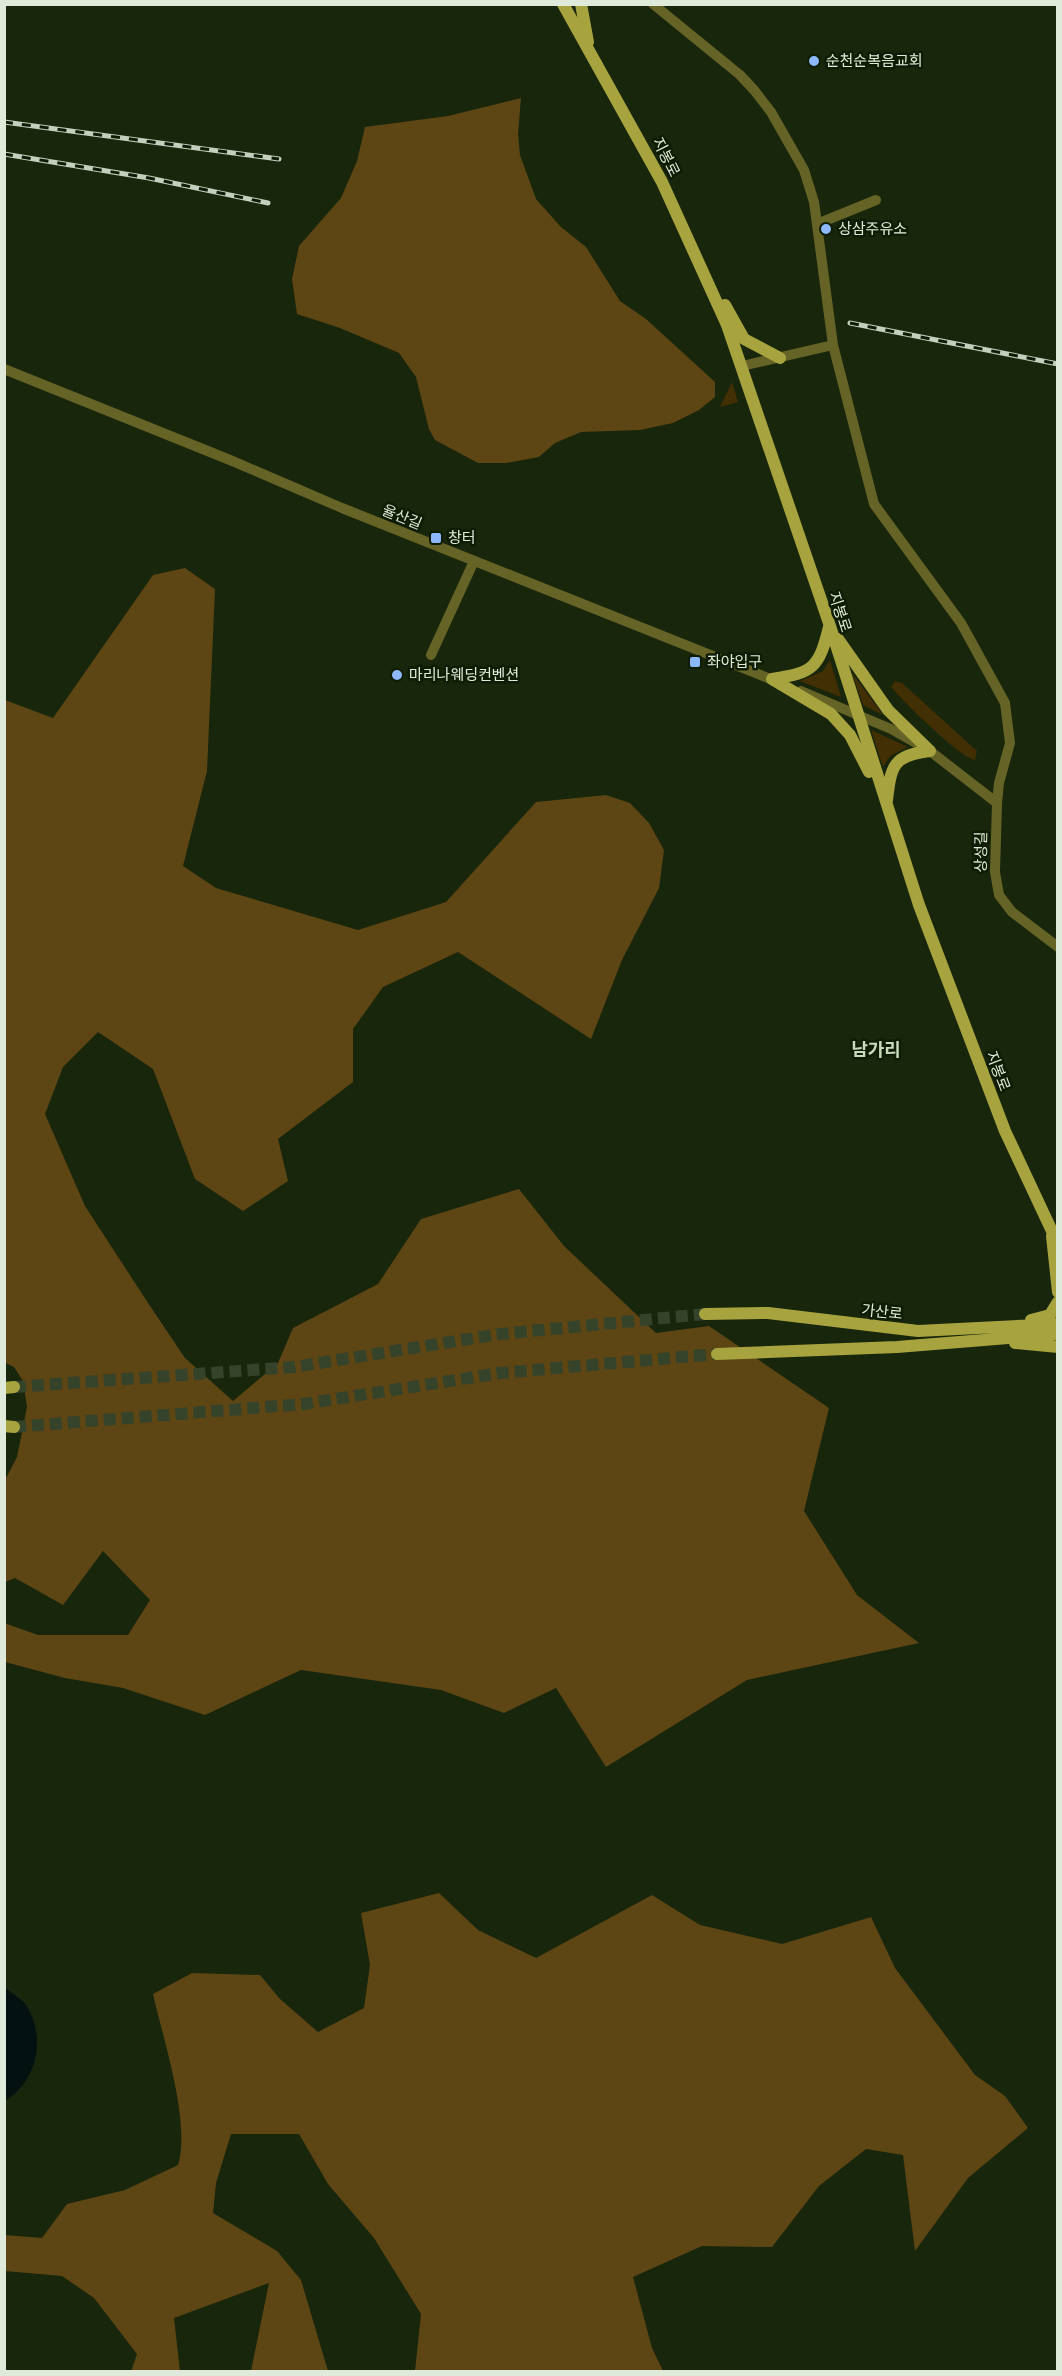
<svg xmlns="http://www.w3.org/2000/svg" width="1062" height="2376" viewBox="0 0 1062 2376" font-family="'Source Sans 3','Noto Sans KR',sans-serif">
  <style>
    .green { fill: #422f04 }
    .forest { fill: #5d4514 }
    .water { fill: #031210 }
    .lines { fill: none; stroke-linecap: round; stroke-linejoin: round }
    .major-tunnel { stroke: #36432b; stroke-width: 12; stroke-dasharray: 12 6; stroke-linecap: butt }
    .minor { stroke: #656326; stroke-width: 10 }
    .major { stroke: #a7a33e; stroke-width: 12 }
    .rail-casing { stroke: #c4cfbd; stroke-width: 5 }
    .rail { stroke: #0f1c04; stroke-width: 3; stroke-dasharray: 9; stroke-linecap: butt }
    .poi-dot { fill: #8db9fc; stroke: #0f1c04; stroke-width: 2 }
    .labels { text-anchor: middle; stroke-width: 5; stroke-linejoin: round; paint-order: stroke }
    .poi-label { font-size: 15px; fill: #e0eada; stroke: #0f1c04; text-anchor: start }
    .street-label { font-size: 15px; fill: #e0eada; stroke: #0f1c04 }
    .quarter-label { font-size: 18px; font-weight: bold; fill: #c7daba; stroke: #0f1c04 }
  </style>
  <rect width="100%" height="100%" fill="#18260c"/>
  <!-- green -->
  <path class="green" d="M732,382L738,402L720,407Z
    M830,660L841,697L800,681L823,671Z
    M852,673L883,715L863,705Z
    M895,681L902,683L977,751L975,760C959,757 904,702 891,687Z
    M871,730L908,747L890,756L883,767Z"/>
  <!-- forest -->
  <path class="forest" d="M521,98L518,134L520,155L536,199L561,227L586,247L620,301L646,319L715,382V397L699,410L673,423L640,430L581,432L555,443L539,457L506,463H478L435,440L429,429L416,377L399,353L340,328L297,314L292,279L299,246L341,198L357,161L365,127L448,116Z
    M185,568L215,589L207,771L183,866L216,888L358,930L446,902L536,802L606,795L630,803L649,823L664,850L659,888L622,960L591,1039L458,952L383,987L353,1029V1082L278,1139L288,1181L243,1211L195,1179L153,1069L98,1032L63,1067L45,1114L85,1206L150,1306L185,1358L233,1401L278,1363L293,1328L378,1284L421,1219L519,1189L564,1246L656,1333L709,1326L829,1408L804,1511L857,1595L919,1643L747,1680L606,1767L556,1688L504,1713L441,1690L301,1670L205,1715L123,1688L65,1678L5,1662L4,1623L38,1635H128L150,1600L103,1551L63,1605L15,1578L5,1582V1480L17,1457L27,1407L23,1381L14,1367L4,1362L5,700L53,718L153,575Z
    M439,1893L478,1930L536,1958L652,1895L700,1925L782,1944L871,1917L895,1968L975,2075L1005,2096L1028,2128L968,2178L915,2251L903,2155L866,2149L819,2186L772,2247L702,2246L633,2277L652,2348L663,2371H415L421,2314L374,2238L328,2184L299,2134H231L216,2183L213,2213L277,2251L301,2280L328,2371H251L269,2283L174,2318L180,2371L131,2372L137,2354L94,2298L62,2276L5,2271V2235L42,2238L67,2204L125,2190L178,2165C191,2122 163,2039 153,1994L192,1973L260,1975L280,1999L318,2032L364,2008L370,1965L361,1913Z"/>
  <!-- water -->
  <path class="water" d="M4,1987C11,1993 21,1998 26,2005C47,2038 37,2081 5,2101Z"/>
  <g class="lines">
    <!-- major-tunnel -->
    <path class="major-tunnel" d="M14,1387L294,1367L500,1334L705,1314
      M14,1427L304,1404L500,1373L717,1354"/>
    <!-- minor -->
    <path class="minor" d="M653,4L740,75L754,90L771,112L804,170L814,202L833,345L874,504L961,623L1005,703L1010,743L999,783L997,803L995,872L999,895L1012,912L1058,947
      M817,224L876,200
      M742,366L833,345
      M4,369L230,460L342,508L778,682
      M431,655L474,561
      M801,691L891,729L930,751L997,803"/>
    <!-- major -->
    <path class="major" d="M563,4L662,182L727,325L830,626L919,905L1005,1131L1058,1244
      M581,4L588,42
      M725,305L744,339L780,358
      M838,639L888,710L930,751
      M772,679L831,714L850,735L869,772
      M772,679C813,673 819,668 829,627
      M887,800C891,766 893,755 930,751
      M1052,1236L1058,1292
      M705,1314L768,1313L918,1331L1058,1324
      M1031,1320L1050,1315L1058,1302
      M1015,1343L1058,1347
      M717,1354L897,1347L1058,1334
      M4,1388L14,1387
      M4,1426L14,1427"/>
    <defs>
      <path id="rail" d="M4,122L279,159
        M4,154L149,178L268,203
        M850,323L1058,364"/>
    </defs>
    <!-- rail casing -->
    <use href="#rail" class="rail-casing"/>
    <!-- rail -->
    <use href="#rail" class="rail"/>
  </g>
  <!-- markers -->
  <g class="poi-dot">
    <circle cx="814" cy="61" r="6"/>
    <circle cx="826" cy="229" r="6"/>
    <rect x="430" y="532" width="12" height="12" rx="3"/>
    <rect x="689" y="656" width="12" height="12" rx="3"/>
    <circle cx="397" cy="675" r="6"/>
  </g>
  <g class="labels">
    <!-- poi labels -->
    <g class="poi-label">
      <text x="826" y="66">순천순복음교회</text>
      <text x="838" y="234">상삼주유소</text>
      <text x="448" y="543">창터</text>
      <text x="707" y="667">좌야입구</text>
      <text x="409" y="680">마리나웨딩컨벤션</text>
    </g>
    <!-- street labels -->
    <g class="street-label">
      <text transform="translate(666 157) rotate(63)" y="5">지봉로</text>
      <text transform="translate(402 517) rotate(22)" y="5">율산길</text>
      <text transform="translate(840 612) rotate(72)" y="5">지봉로</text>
      <text transform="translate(981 852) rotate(-89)" y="5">상성길</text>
      <text transform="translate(998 1071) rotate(69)" y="5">지봉로</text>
      <text transform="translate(882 1312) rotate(6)" y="5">가산로</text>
    </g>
    <!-- quarter labels -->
    <g class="quarter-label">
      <text x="876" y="1056">남가리</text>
    </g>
  </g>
  <!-- border -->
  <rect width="1062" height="2376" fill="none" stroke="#e0eada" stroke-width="12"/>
</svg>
